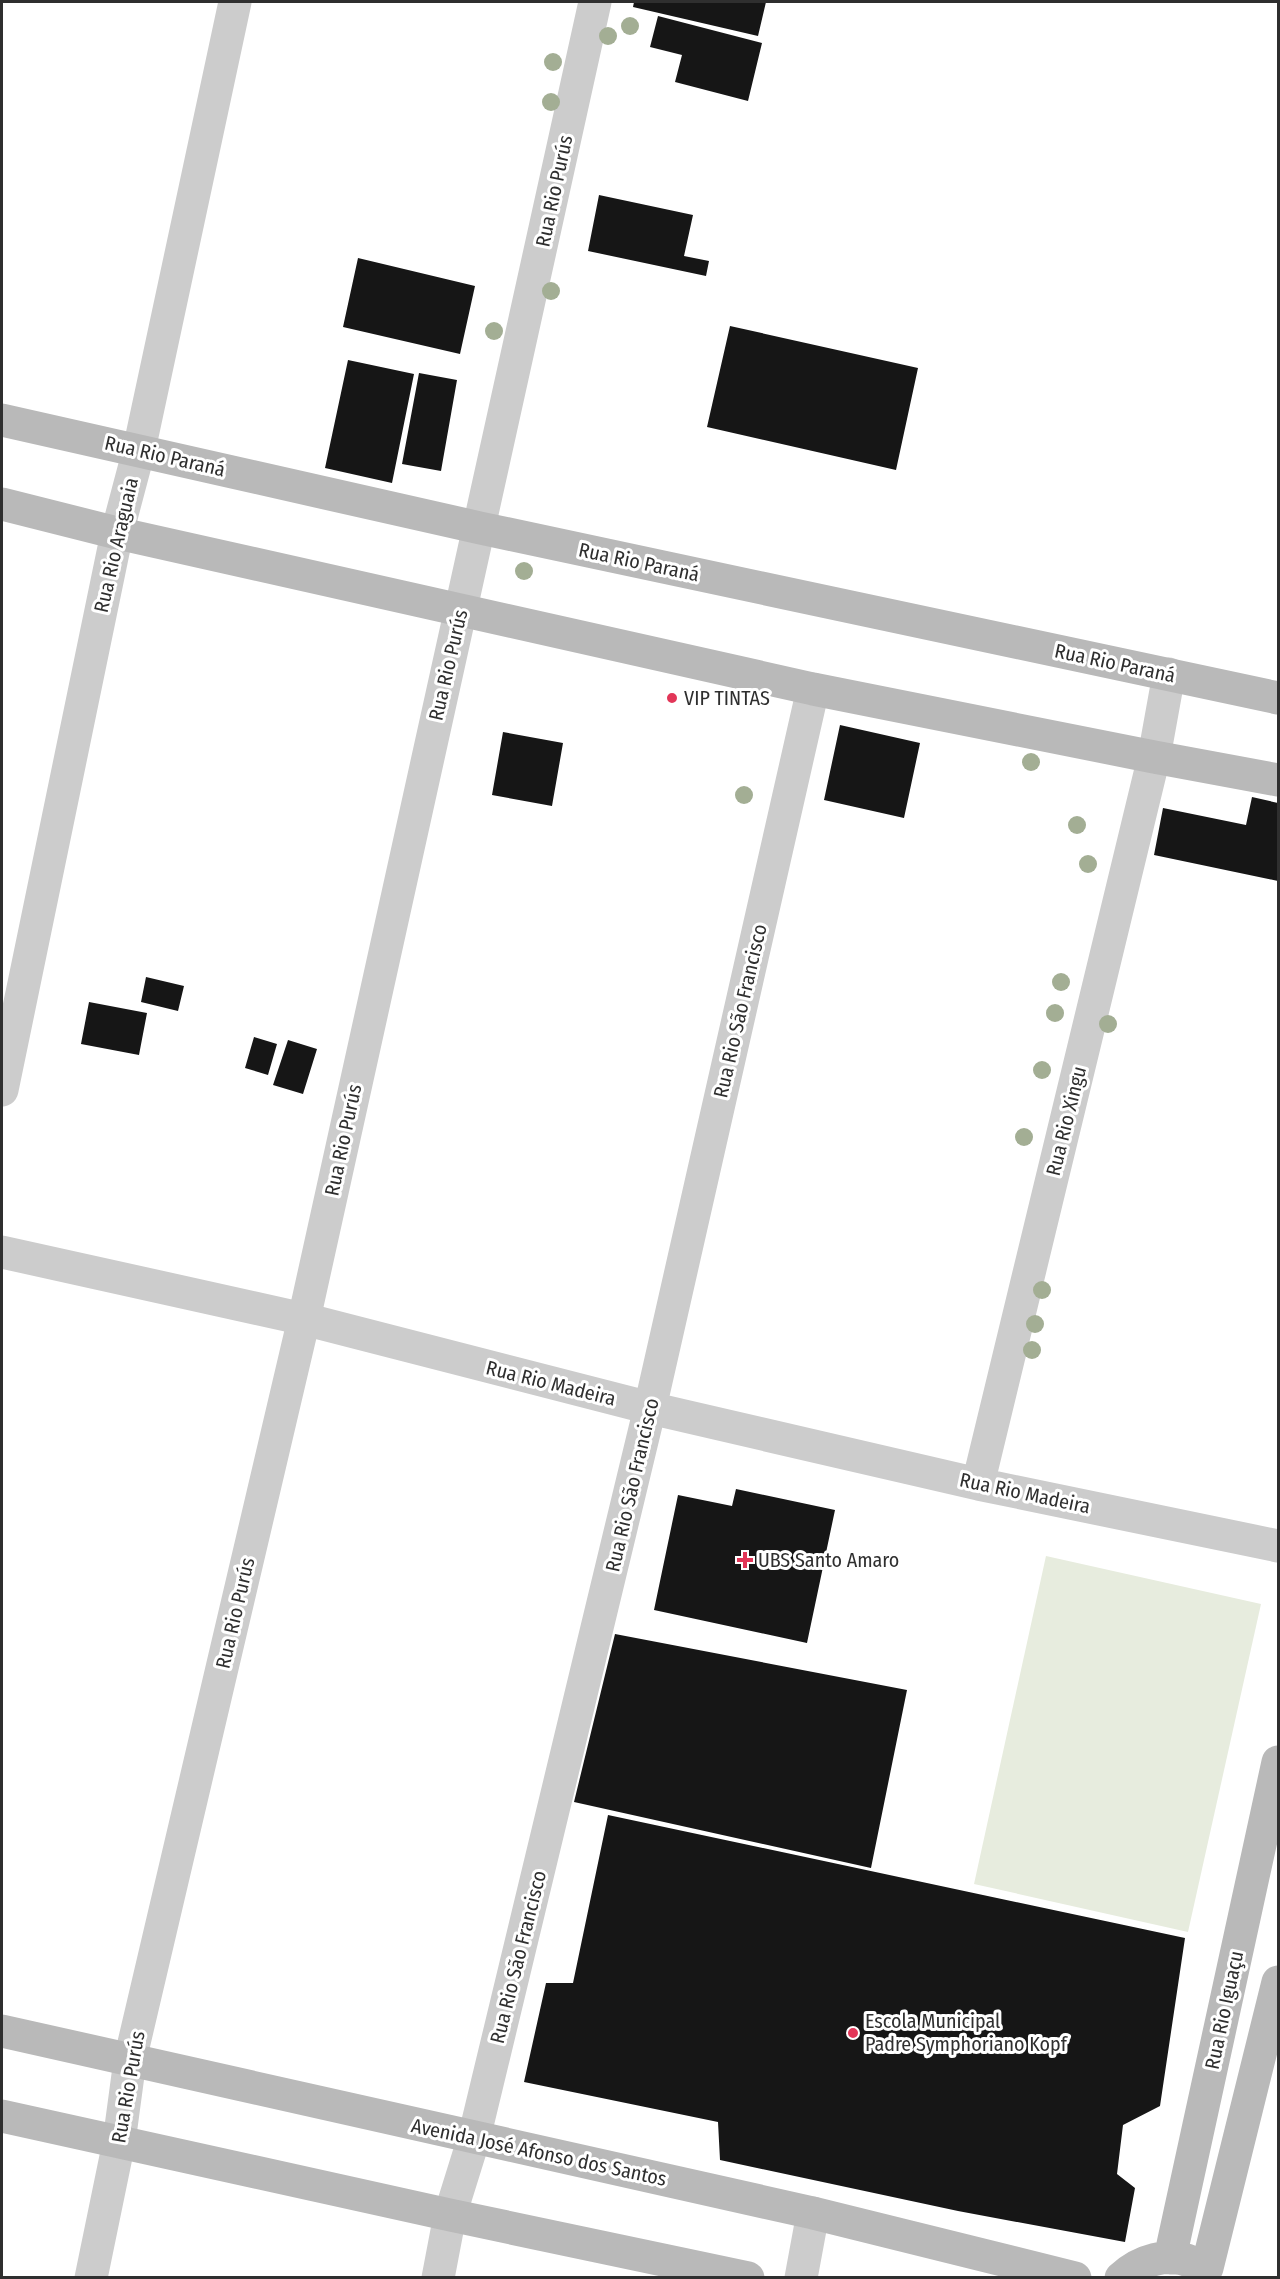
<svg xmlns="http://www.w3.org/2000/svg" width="1280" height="2279" viewBox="0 0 1280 2279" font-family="'Fira Sans Condensed',sans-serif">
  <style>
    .green { fill: #e7ecde }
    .building { fill: #161616 }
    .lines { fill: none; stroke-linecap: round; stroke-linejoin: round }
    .street { stroke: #ccc; stroke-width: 33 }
    .secondary { stroke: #b9b9b9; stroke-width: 33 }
    .tree { fill: #a3ae94 }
    .poi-dot { fill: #e23658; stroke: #fff; stroke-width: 2 }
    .labels { text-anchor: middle; stroke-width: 6; stroke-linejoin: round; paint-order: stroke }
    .street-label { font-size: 20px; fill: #2f2f2f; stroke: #fff }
    .poi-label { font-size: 20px; fill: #2f2f2f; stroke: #fff; text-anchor: start }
  </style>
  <rect width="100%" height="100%" fill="#fff"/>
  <!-- green -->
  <path class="green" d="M1046,1556L1261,1604L1188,1932L974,1884Z"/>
  <!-- building -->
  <path class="building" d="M634,2H766L758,36L633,7Z
    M658,16L762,43L748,101L675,82L682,55L650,47Z
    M599,195L693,215L684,256L709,261L706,276L588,251Z
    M358,258L475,286L460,354L343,327Z
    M730,326L918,368L896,470L707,427Z
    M348,360L414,374L392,483L325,468Z
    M419,373L457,380L441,471L402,464Z
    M840,725L920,743L904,818L824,800Z
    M503,732L563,743L552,806L492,795Z
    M1252,797L1278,803V881L1154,855L1163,808L1246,825Z
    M146,977L184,986L178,1011L141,1002Z
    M89,1002L147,1013L139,1055L81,1044Z
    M254,1037L277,1044L268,1075L245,1068Z
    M288,1040L317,1049L303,1094L273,1085Z
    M736,1489L835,1510L807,1643L654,1610L678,1495L732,1506Z
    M615,1634L907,1690L871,1868L574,1802Z
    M608,1815L1185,1938L1160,2106L1123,2125L1117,2174L1135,2188L1125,2242L958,2211L720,2160L718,2122L524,2082L546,1983H573Z"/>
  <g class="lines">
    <!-- street -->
    <path class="street" d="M2,1090L117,533L139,450L235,2
      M2,1252L304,1319L650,1408L978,1484L1278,1546
      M978,1484L1154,757L1169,674
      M91,2278L119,2142L130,2060L304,1319L595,2
      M438,2278L450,2215L474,2138L650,1408L813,689
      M801,2278L813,2213"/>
    <!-- secondary -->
    <path class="secondary" d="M2,420L480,528L1278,698
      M2,504L117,533L813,689L1154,757L1278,780
      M2,2031L813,2213L1075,2278
      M2,2116L450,2215L748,2278
      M1170,2258L1278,1762
      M1207,2268L1278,1982
      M1121,2278C1140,2260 1168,2252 1192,2262"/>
  </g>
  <!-- trees -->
  <g class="tree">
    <circle cx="630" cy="26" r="9"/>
    <circle cx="608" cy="36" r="9"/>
    <circle cx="553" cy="62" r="9"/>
    <circle cx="551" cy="102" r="9"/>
    <circle cx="551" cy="291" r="9"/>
    <circle cx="494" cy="331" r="9"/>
    <circle cx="524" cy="571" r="9"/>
    <circle cx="1031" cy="762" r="9"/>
    <circle cx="744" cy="795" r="9"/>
    <circle cx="1077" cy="825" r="9"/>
    <circle cx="1088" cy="864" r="9"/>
    <circle cx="1061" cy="982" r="9"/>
    <circle cx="1055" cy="1013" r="9"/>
    <circle cx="1108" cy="1024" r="9"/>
    <circle cx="1042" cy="1070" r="9"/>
    <circle cx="1024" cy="1137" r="9"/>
    <circle cx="1042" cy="1290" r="9"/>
    <circle cx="1035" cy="1324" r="9"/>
    <circle cx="1032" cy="1350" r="9"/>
  </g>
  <!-- markers -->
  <g class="poi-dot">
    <circle cx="672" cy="698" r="6"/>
    <path d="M742 1551h6v6h6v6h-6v6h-6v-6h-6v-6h6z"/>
    <circle cx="853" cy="2033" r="6"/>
  </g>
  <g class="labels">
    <!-- street labels -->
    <g class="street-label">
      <text transform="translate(554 191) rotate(-78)" y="7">Rua Rio Purús</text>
      <text transform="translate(165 456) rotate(13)" y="7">Rua Rio Paraná</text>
      <text transform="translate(116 545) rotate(-77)" y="7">Rua Rio Araguaia</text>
      <text transform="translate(639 562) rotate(12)" y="7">Rua Rio Paraná</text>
      <text transform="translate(1115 663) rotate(12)" y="7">Rua Rio Paraná</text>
      <text transform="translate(448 665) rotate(-77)" y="7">Rua Rio Purús</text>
      <text transform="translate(740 1011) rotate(-77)" y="7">Rua Rio São Francisco</text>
      <text transform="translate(1066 1121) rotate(-76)" y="7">Rua Rio Xingu</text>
      <text transform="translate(343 1140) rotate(-78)" y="7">Rua Rio Purús</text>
      <text transform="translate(551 1383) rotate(14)" y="7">Rua Rio Madeira</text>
      <text transform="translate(632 1485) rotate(-77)" y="7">Rua Rio São Francisco</text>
      <text transform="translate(1025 1493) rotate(12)" y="7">Rua Rio Madeira</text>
      <text transform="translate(235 1613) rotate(-77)" y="7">Rua Rio Purús</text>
      <text transform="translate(518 1957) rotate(-76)" y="7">Rua Rio São Francisco</text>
      <text transform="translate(1224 2010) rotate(-78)" y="7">Rua Rio Iguaçu</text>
      <text transform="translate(128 2087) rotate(-80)" y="7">Rua Rio Purús</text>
      <text transform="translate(539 2152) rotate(12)" y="7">Avenida José Afonso dos Santos</text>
    </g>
    <!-- poi labels -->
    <g class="poi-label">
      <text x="684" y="705">VIP TINTAS</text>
      <text x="758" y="1567">UBS Santo Amaro</text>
      <text x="865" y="2028">Escola Municipal<tspan x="865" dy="23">Padre Symphoriano Kopf</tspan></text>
    </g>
  </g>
  <!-- border -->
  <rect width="1280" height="2279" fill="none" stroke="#2f2f2f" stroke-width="6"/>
</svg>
